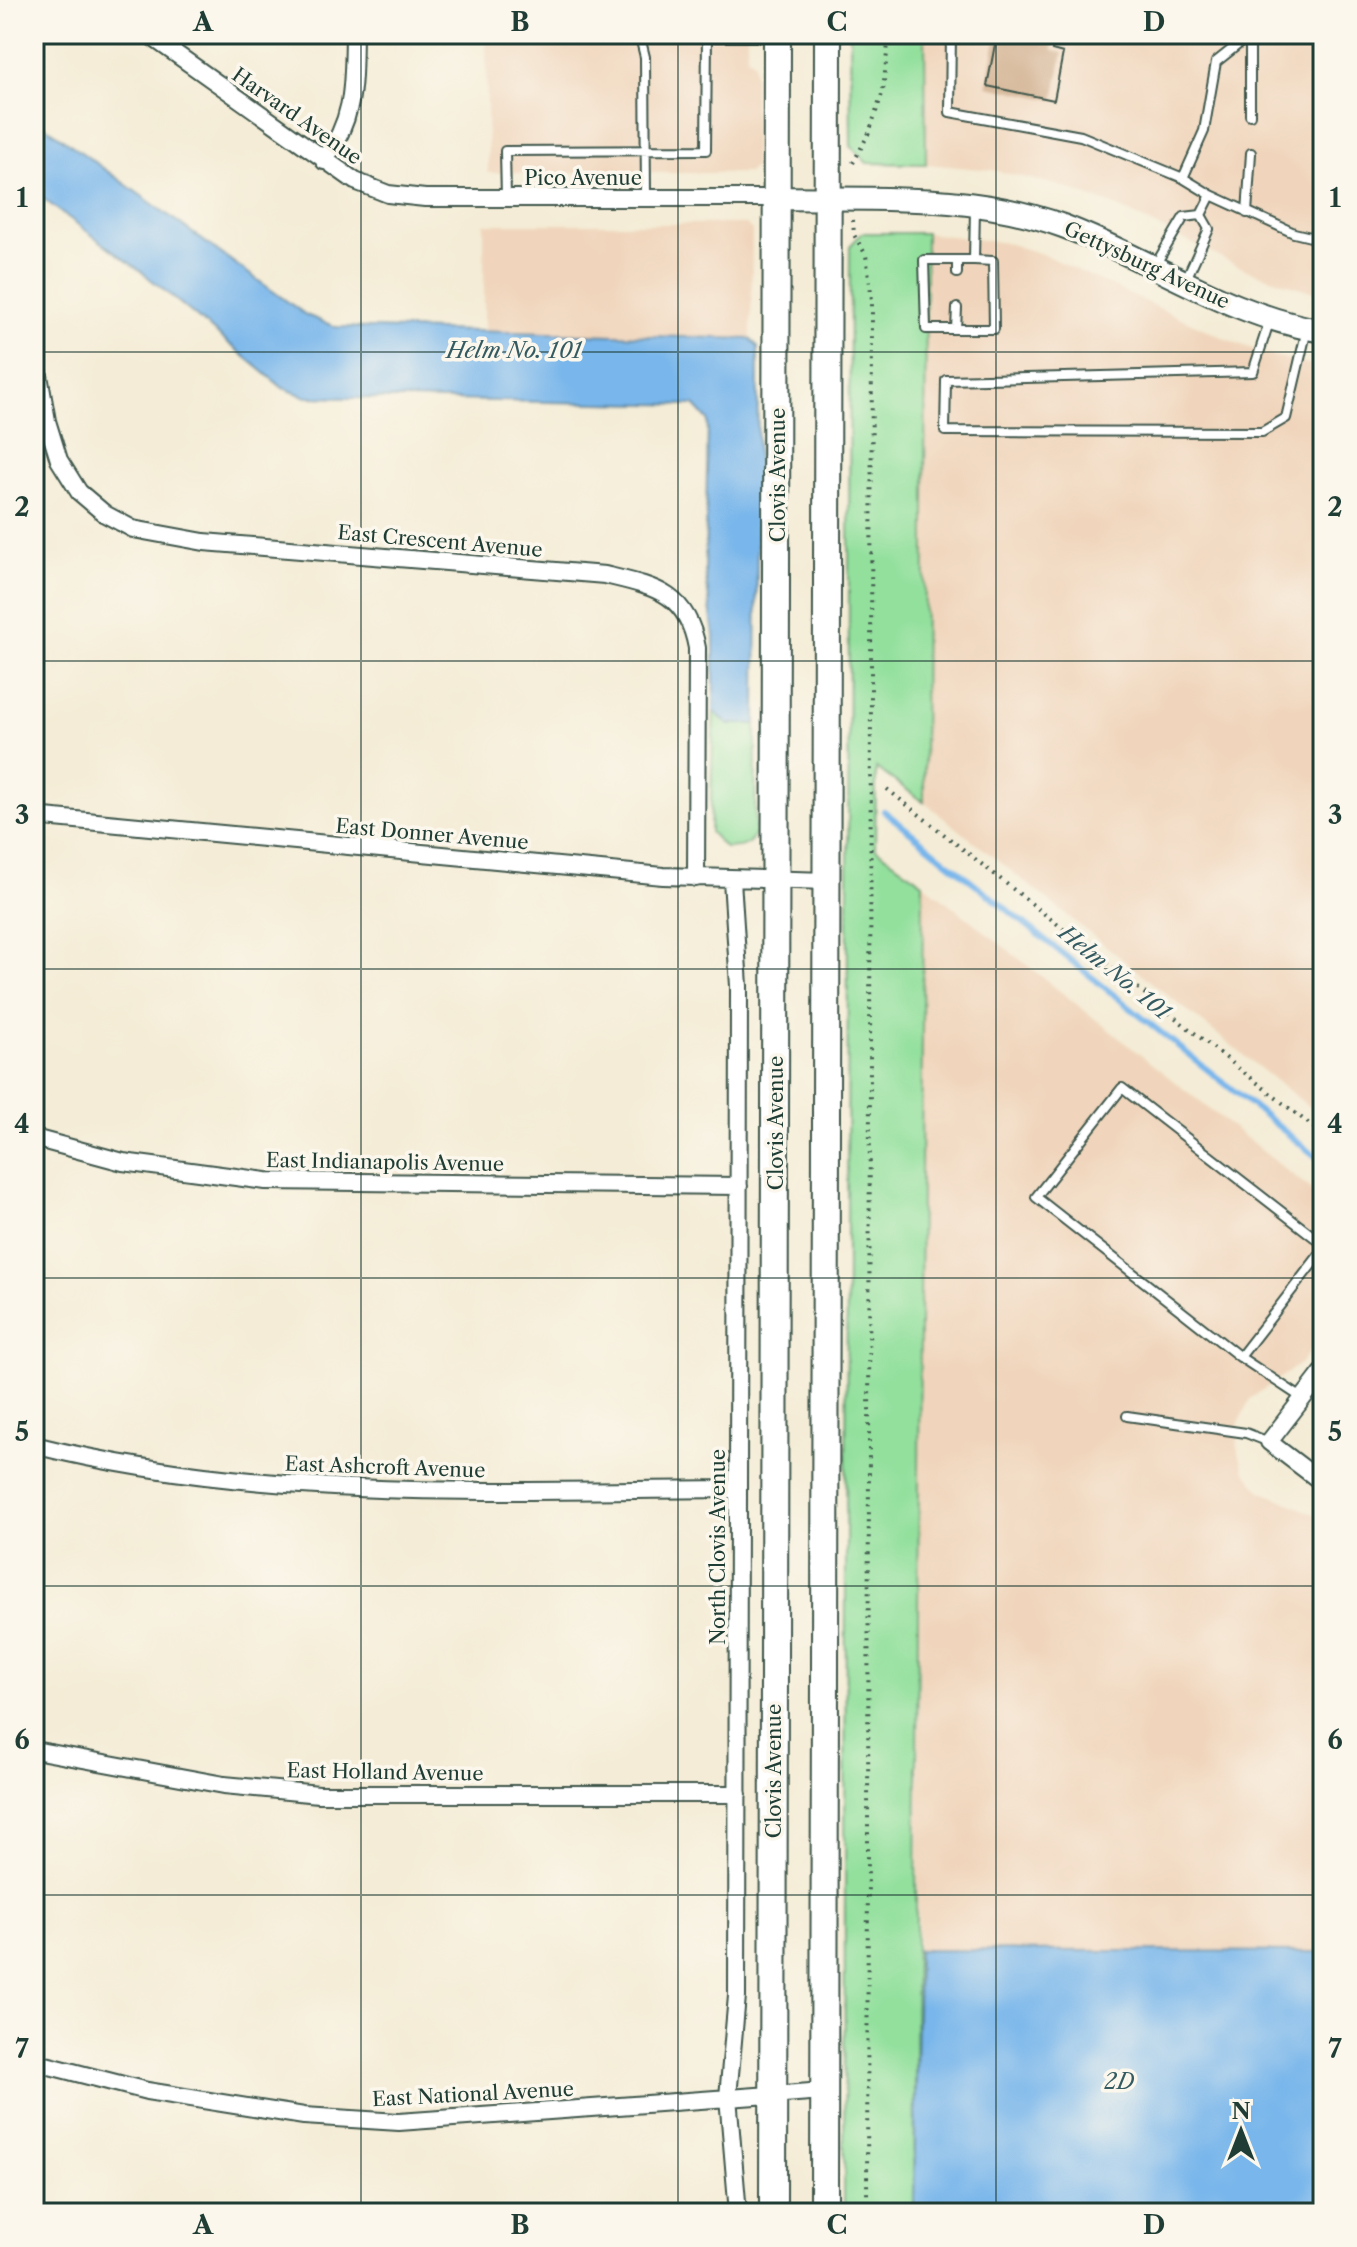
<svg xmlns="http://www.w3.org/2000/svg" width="1357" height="2247" viewBox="0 0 1357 2247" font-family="'Libre Caslon Text',serif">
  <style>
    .built { fill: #f0d5bc }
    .green { fill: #93e09d; stroke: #598e68; stroke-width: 2 }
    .water { fill: #78b6eb; stroke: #4c7a90; stroke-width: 2 }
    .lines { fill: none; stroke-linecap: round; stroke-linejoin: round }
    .stream { stroke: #78b6eb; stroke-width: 6 }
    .building { fill: #c79e78 }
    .lane-casing { stroke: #3f574c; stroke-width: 12 }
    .street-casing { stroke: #3f574c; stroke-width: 20 }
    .secondary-casing { stroke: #3f574c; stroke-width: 26 }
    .primary-casing { stroke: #3f574c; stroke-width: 30 }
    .path { stroke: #3f574c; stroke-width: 4; stroke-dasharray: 2 6; stroke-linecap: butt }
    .lane { stroke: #fff; stroke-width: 8 }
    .street { stroke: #fff; stroke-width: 16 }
    .secondary { stroke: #fff; stroke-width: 22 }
    .primary { stroke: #fff; stroke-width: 26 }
    .grid { fill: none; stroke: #1f3d34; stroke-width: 2; stroke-opacity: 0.55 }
    .labels { text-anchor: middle; stroke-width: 7; stroke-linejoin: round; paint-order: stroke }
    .street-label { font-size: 20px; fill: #1f3d34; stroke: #fbf7ec }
    .water-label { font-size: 22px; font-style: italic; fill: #355b62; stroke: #fbf7ec }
    .neatline { fill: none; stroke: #1f3d34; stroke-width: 3 }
    .grid-label { font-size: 26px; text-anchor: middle; font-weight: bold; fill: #1f3d34 }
  </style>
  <rect width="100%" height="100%" fill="#fbf7ec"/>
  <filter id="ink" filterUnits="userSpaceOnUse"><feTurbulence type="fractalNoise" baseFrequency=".0125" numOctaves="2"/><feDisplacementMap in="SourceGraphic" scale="16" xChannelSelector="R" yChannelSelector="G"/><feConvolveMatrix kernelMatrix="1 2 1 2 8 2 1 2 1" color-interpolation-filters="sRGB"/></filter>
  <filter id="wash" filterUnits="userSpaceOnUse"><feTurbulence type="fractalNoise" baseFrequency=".006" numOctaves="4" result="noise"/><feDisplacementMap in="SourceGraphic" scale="32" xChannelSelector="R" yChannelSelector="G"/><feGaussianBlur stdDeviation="1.8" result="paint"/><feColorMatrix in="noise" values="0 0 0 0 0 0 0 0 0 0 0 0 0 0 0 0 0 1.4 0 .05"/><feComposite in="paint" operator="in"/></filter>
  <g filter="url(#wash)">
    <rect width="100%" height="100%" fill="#f4ecd6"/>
    <!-- built -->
    <path class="built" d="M486,34H747V56L754,63V167L748,173H488Z
      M925,34H1323V295L1249,271L1113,205L1057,185L992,170L926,164Z
      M484,224H746L752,230L751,339L484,333Z
      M926,233L1007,243L1042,254L1226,339L1268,355L1323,367V1118L924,802Z
      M923,883L1323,1199V1334L1301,1363L1250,1399L1239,1422L1237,1446L1244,1470L1261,1491L1323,1518V1952L918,1950Z"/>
    <!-- green -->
    <path class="green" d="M850,34H925L926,164L867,163L851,146Z
      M862,233H926L924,802L876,768L875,848L923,883L914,2213H844L850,246Z
      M714,711L729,724H756L755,832C750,848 740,847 725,848L710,832Z"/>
    <!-- water -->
    <path class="water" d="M34,118L306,315L336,327L751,339L758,347L756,724H728L714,711V635L705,571L708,420L694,405L307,397L283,388L142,272L34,192Z
      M918,1950L1323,1952V2213H914Z"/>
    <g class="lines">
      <!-- stream -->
      <path class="stream" d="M884,811L1323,1162"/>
    </g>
    <g id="blocks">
      <!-- building -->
      <path class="building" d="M997,34H1056L1052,50L1063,53L1054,100L987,86Z"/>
    </g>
  </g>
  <g filter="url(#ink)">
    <use href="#blocks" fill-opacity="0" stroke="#3f574c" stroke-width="2"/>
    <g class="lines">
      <defs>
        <path id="lane" d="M634,34L640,37L645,57L646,198
          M951,34L950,112L1081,136L1183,178
          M1250,34V115
          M640,37H773
          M1211,195L1183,178L1204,131L1216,62L1250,35
          M506,198L505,151L706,150L707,34
          M1247,213L1251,153
          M1201,215L1211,195L1294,233L1323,240
          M974,260H924L926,329H994L993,261L974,260L975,208
          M1154,267L1184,217L1201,215
          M957,273V260
          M1186,279L1209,229L1201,215
          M1270,319L1253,372L946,380L945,431L1262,432L1286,418L1307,329
          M956,329L957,308
          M1240,1357L1323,1250
          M1302,1398L1240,1357L1036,1197L1122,1088L1323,1244
          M1127,1416L1246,1433L1269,1442"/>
        <path id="street" d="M148,34L355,181L388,194L425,198H779
          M324,161C355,117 353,86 354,34
          M34,347L47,421L59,460L79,492L105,514L133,529L204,542L605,575C655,587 687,592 697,648L696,878
          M34,816L663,876L827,881
          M732,880L739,986L737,1996L728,2097L738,2213
          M34,1138L123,1162L266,1181L739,1186
          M1323,1372L1269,1442L1323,1483
          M34,1445C264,1503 503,1490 738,1489
          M34,1750L224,1785L319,1794H738
          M34,2062L147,2091L304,2116L399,2122L824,2091"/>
        <path id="secondary" d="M779,198C875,200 971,192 1063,226C1151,259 1229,316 1323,331"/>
        <path id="primary" d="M773,2213L777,34
          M824,2213L828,34"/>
      </defs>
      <!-- lane casing -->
      <use href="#lane" class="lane-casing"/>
      <!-- street casing -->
      <use href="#street" class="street-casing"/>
      <!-- secondary casing -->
      <use href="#secondary" class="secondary-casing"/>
      <!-- primary casing -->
      <use href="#primary" class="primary-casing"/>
      <!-- path -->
      <path class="path" d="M34,35V34
        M853,163L869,133L883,91L889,34
        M853,220L854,235L866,255L872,300L867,2213
        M887,789L1323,1135"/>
      <!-- lane -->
      <use href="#lane" class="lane"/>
      <!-- street -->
      <use href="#street" class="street"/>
      <!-- secondary -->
      <use href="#secondary" class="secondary"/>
      <!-- primary -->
      <use href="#primary" class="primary"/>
    </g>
  </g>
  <!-- grid -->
  <path class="grid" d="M361,34V2213M678,34V2213M996,34V2213M34,352H1323M34,661H1323M34,969H1323M34,1278H1323M34,1586H1323M34,1895H1323"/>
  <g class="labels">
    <!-- street labels -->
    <g class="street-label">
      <text transform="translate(297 116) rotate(35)" y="7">Harvard Avenue</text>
      <text x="583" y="185">Pico Avenue</text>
      <text transform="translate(1147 265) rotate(25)" y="7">Gettysburg Avenue</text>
      <text transform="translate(778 475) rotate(-90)" y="7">Clovis Avenue</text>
      <text transform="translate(440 541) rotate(5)" y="7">East Crescent Avenue</text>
      <text transform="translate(432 834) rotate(5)" y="7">East Donner Avenue</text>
      <text transform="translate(776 1123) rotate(-90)" y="7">Clovis Avenue</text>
      <text transform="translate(385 1162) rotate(1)" y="7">East Indianapolis Avenue</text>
      <text transform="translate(385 1467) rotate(2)" y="7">East Ashcroft Avenue</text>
      <text transform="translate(718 1547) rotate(-90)" y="7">North Clovis Avenue</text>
      <text transform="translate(774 1771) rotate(-90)" y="7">Clovis Avenue</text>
      <text transform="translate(385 1772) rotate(1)" y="7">East Holland Avenue</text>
      <text transform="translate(473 2094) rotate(-3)" y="7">East National Avenue</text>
    </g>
    <!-- water labels -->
    <g class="water-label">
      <text x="514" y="358">Helm No. 101</text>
      <text transform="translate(1115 972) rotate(39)" y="8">Helm No. 101</text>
      <text x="1119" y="2089">2D</text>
    </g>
  </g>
  <!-- margin -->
  <rect width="1357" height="2247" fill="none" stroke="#fbf7ec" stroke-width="88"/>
  <!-- north arrow -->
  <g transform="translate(1241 2131)" stroke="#fbf7ec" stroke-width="6" paint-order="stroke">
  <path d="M0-6L14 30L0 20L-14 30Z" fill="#1f3d34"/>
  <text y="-12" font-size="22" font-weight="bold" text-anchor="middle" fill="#1f3d34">N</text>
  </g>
  <rect x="44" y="44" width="1269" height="2159" class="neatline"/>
  <g class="grid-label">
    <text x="203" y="31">A</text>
    <text x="520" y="31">B</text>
    <text x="837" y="31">C</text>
    <text x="1154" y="31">D</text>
    <text x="22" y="207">1</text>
    <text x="1335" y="207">1</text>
    <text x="22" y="516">2</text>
    <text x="1335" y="516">2</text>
    <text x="22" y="824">3</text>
    <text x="1335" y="824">3</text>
    <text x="22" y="1133">4</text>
    <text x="1335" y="1133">4</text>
    <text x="22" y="1441">5</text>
    <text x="1335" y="1441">5</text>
    <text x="22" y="1749">6</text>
    <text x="1335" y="1749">6</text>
    <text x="22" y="2058">7</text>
    <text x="1335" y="2058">7</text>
    <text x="203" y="2234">A</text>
    <text x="520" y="2234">B</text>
    <text x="837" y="2234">C</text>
    <text x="1154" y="2234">D</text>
  </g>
</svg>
